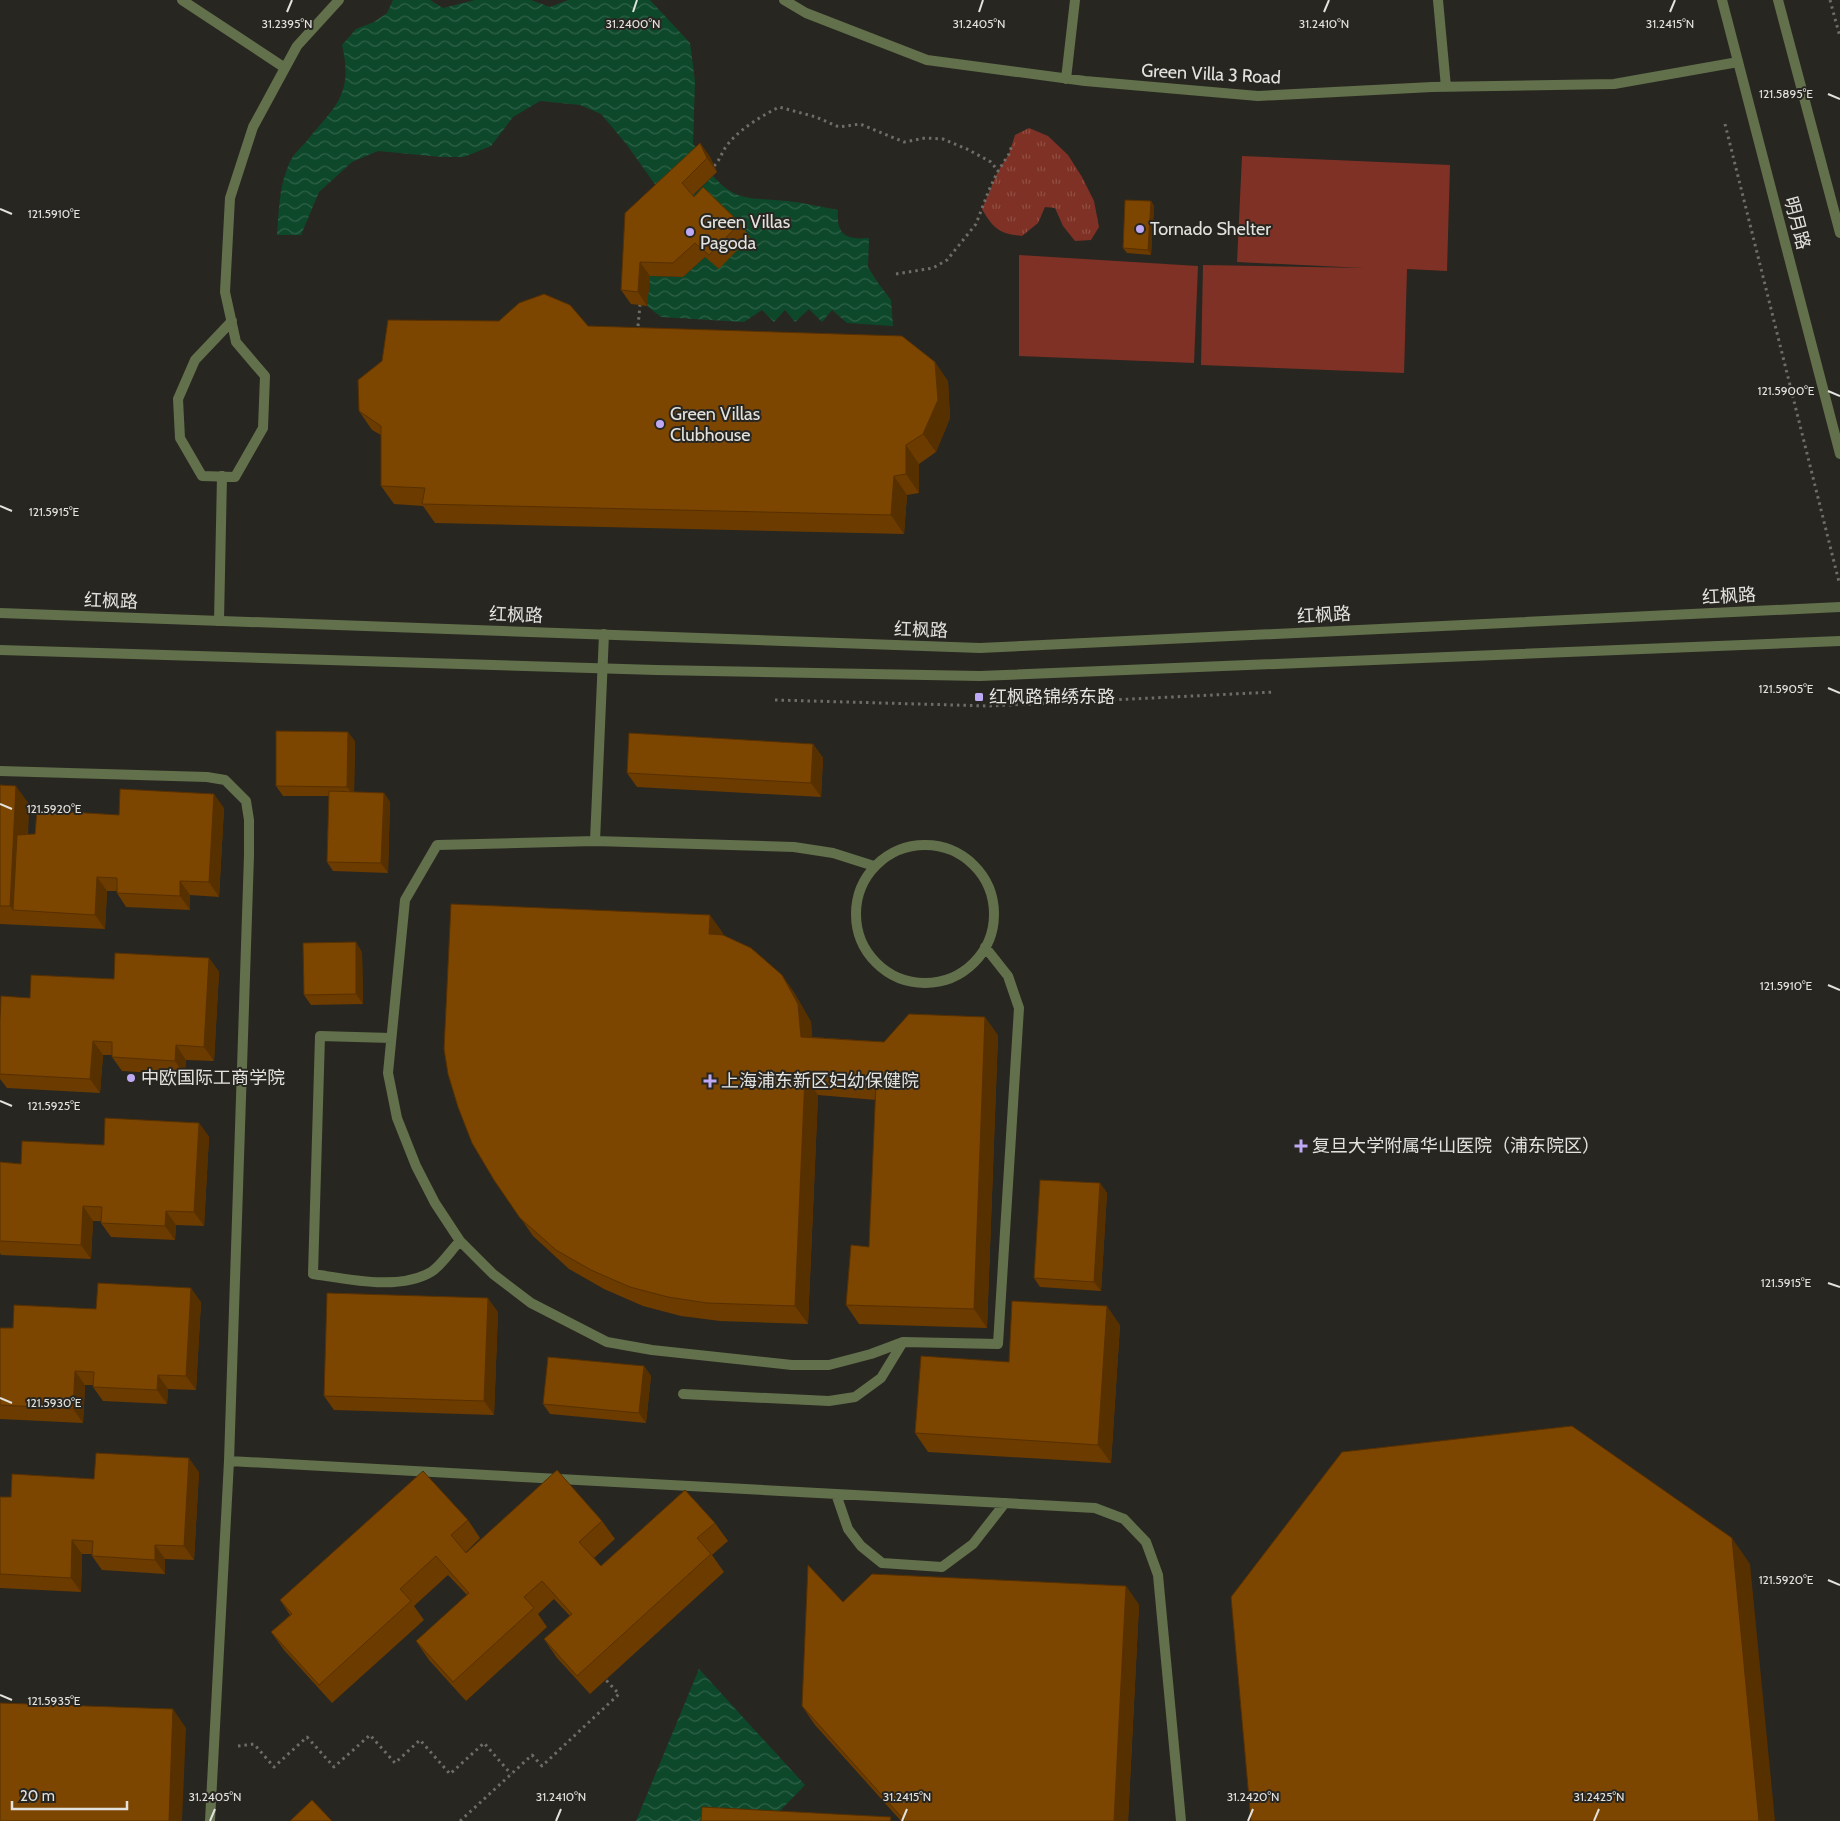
<svg xmlns="http://www.w3.org/2000/svg" width="1840" height="1821" viewBox="0 0 1840 1821" font-family="Cabin,'Noto Sans SC',sans-serif">
  <style>
    .grass { fill: url(#grass-tufts) }
    .pitch { fill: #7f3125 }
    .water { fill: url(#water-waves) }
    .lines { fill: none; stroke-linecap: round; stroke-linejoin: round }
    .path { stroke: #6f6d68; stroke-width: 3; stroke-dasharray: 2.5 4; stroke-linecap: butt }
    .service { stroke: #62704b; stroke-width: 10 }
    .tertiary { stroke: #62704b; stroke-width: 10 }
    .wall { fill: #6b3b00 }
    .shaded-wall { fill: #573000 }
    .building { fill: #7c4500; stroke: #573000 }
    .ticks { fill: none; stroke: #e3e2de; stroke-width: 2 }
    .poi-dot { fill: #bea9f4; stroke: #282621; stroke-width: 2 }
    .labels { text-anchor: middle; stroke-width: 4; stroke-linejoin: round; paint-order: stroke }
    .street-label { font-size: 18px; fill: #e3e2de; stroke: #282621 }
    .poi-label { font-size: 18px; fill: #e3e2de; stroke: #282621; text-anchor: start }
    .ticks-label { font-size: 12px; text-anchor: middle; fill: #e3e2de; stroke: #282621; stroke-width: 4; stroke-linejoin: round; paint-order: stroke }
  </style>
  <defs>
    <pattern id="grass-tufts" width="24" height="20" patternUnits="userSpaceOnUse" patternTransform="scale(1.25)"><rect width="24" height="20" fill="#7f3125"/><path d="M3 7l-1-3M5 7V3M7 7l1-3M15 17l-1-3M17 17v-4M19 17l1-3" fill="none" stroke="#914f44"/></pattern>
    <pattern id="water-waves" width="16" height="10" patternUnits="userSpaceOnUse" patternTransform="scale(1.25)"><rect width="16" height="10" fill="#0d482b"/><path d="M0 5q4-4 8 0t8 0" fill="none" stroke="#306249"/></pattern>
  </defs>
  <rect width="100%" height="100%" fill="#282621"/>
  <!-- grass -->
  <path class="grass" d="M1029,128L1048,136L1068,155L1082,177L1094,201L1099,227L1091,240L1075,241L1063,226L1055,208L1045,207L1038,223L1022,236C999,234 993,228 982,209L998,171L1009,154L1015,135Z"/>
  <!-- pitch -->
  <path class="pitch" d="M1242,156L1450,165L1447,271L1407,269L1404,373L1201,365L1203,265L1364,268L1237,262Z
    M1019,255L1198,266L1194,363L1019,356Z"/>
  <!-- water -->
  <path class="water" d="M393,0H430L443,8L475,0H531L550,7L568,0H650L690,43L695,81L693,144L707,159L664,197L627,145L601,114L580,105L540,101L513,117L491,146L464,157H441L378,151L352,162L319,192L301,235H277C279,211 279,183 291,160C294,154 300,148 305,143C334,107 354,96 342,45L356,29L374,22L387,13Z
    M713,176C738,204 754,197 788,201C805,203 821,207 838,210C836,235 846,240 869,238L868,267L878,283L891,300L893,326L847,323L832,310L822,322L809,309L795,322L785,310L774,322L762,310L744,322L661,317L647,306L650,276L683,277L705,257L692,197Z
    M699,1669L805,1785L770,1821H636Z"/>
  <g class="lines">
    <!-- path -->
    <path class="path" d="M1830,0L1840,37
      M1725,124L1839,582
      M714,166C720,160 722,152 727,145C741,128 760,117 779,107L816,117L839,127L860,124L904,142L925,138L943,139L967,149L991,162L998,171
      M896,274L933,268L947,260L976,224L989,190L998,171L1009,154L1012,145
      M638,326L640,305
      M775,700L989,706L1274,692
      M238,1746L254,1744L274,1767L307,1737L334,1767L370,1735L395,1763L420,1740L450,1774L484,1743L511,1774
      M460,1821L532,1755L542,1766L619,1694L606,1680"/>
    <!-- service -->
    <path class="service" d="M182,0L285,68
      M784,0L806,13L927,60L1085,81L1258,96L1432,87L1614,84L1738,62
      M1438,0L1446,87
      M1066,79L1075,0
      M232,321L195,360L178,399L180,438L202,476L235,477L263,428L265,376L236,342L225,292L230,198L253,127L285,68L297,46L339,0
      M219,621L222,476
      M0,771L207,777L225,780L246,801L249,820V855L229,1461L210,1821
      M595,841L604,634
      M856 914a69 69 0 1 1 138 0a69 69 0 1 1-138 0Z
      M874,866L833,853L794,847L595,841L437,845L405,900L388,1073L397,1118L416,1166L435,1203L460,1241L493,1274L531,1303L607,1342L652,1350L792,1365H829L871,1354L903,1342L998,1344L1019,1008L1008,976L985,947
      M391,1038L320,1036L313,1274C348,1279 399,1291 431,1272C440,1267 452,1249 460,1241
      M683,1394L829,1401L855,1397L881,1378L903,1342
      M229,1461L1095,1508L1124,1519L1146,1542L1158,1575L1181,1821
      M836,1494L848,1529L861,1546L882,1563L942,1567L973,1544L1005,1503"/>
    <!-- tertiary -->
    <path class="tertiary" d="M1722,0L1840,454
      M1778,0L1840,233
      M0,613L980,648L1840,607
      M0,650L656,670L980,676L1840,641"/>
  </g>
  <!-- wall -->
  <path class="wall" d="M700,143L710,157L717,172L693,195L740,223L750,237L719,269L705,257L683,277L650,276L647,306L631,304L621,290Z
    M1151,201L1154,206L1151,255L1127,253L1123,248Z
    M588,326L948,381L950,418L936,452L919,464V493L907,495L904,534L435,523L423,506L394,504L381,486V435L372,430L359,411Z
    M355,741L354,792L384,793L390,802L388,873L333,871L327,862L329,796H283L276,786Z
    M813,744L823,758L821,797L637,787L627,773Z
    M0,785L29,804L28,834H35L119,815L224,808L219,897L190,895V910L126,907L117,893V891H107L105,929L0,924Z
    M723,933V935L782,975L795,994L811,1022L812,1037L884,1042L998,1035L987,1328L859,1324L846,1305L869,1247L876,1100L818,1095L808,1324L720,1321L681,1316L643,1306L604,1289L569,1269L533,1236L494,1180Z
    M362,952L363,1004L311,1005L304,995Z
    M209,958L219,972L214,1061L186,1060L185,1075L122,1071L112,1057V1055H103L100,1093L7,1088L0,1079V1020L30,998Z
    M199,1123L209,1137L204,1226L176,1225L175,1240L111,1237L101,1223V1221H93L91,1259L1,1255L0,1253V1162L21,1164Z
    M1100,1183L1107,1193L1101,1291L1040,1287L1034,1278Z
    M201,1302L196,1390L168,1389L167,1404L103,1401L93,1387V1385H85L83,1423L0,1419V1328H13L96,1309Z
    M498,1312L494,1415L334,1410L324,1396Z
    M1120,1325L1111,1463L928,1452L915,1433L1009,1362Z
    M644,1366L651,1376L646,1423L550,1414L543,1404Z
    M199,1472L194,1560L165,1559V1574L102,1570L92,1556V1554H82L81,1592L0,1588V1497H11L94,1479Z
    M468,1520L480,1538L466,1552V1553L602,1521L615,1539L594,1558L601,1566L715,1523L728,1541L712,1555L724,1572L590,1694L557,1658L544,1639L570,1616L554,1599L538,1614L547,1627L466,1701L429,1660L416,1641L467,1595L448,1575L414,1606L424,1620L332,1703L284,1650L271,1632L290,1615L280,1600Z
    M1126,1586L1139,1605L1128,1821H901L815,1725L802,1706L843,1602Z"/>
  <!-- shaded-wall -->
  <path class="shaded-wall" d="M700,143L710,157L717,172L707,158Z
    M1151,201L1154,206L1151,255L1148,250Z
    M640,262L650,276L647,306L638,292Z
    M935,362L948,381L950,418L936,452L923,434Z
    M906,445L919,464V493L906,474Z
    M894,476L907,495L904,534L891,515Z
    M348,732L355,741L354,796L347,787Z
    M813,744L823,758L821,797L811,783Z
    M16,786L29,804L24,911L13,910L10,906Z
    M384,793L390,802L388,873L381,863Z
    M214,794L224,808L219,897L209,882Z
    M97,877L107,891L105,929L95,915Z
    M180,881L190,895V910L180,896Z
    M710,915L723,933L722,952L709,934Z
    M356,942L362,952L363,1004L356,994Z
    M209,958L219,972L214,1061L204,1047Z
    M782,975L795,994L811,1022L814,1055L801,1037Z
    M985,1017L998,1035L987,1328L974,1309Z
    M93,1041L103,1055L100,1093L90,1079Z
    M176,1045L186,1060L185,1075L175,1061Z
    M805,1076L818,1095L808,1324L795,1306Z
    M199,1123L209,1137L204,1226L194,1212Z
    M1100,1183L1107,1193L1101,1291L1094,1282Z
    M83,1206L93,1221L91,1259L81,1245Z
    M166,1211L176,1225L175,1240L165,1226Z
    M191,1288L201,1302L196,1390L186,1376Z
    M488,1298L498,1312L494,1415L484,1401Z
    M1107,1306L1120,1325L1111,1463L1098,1445Z
    M644,1366L651,1376L646,1423L639,1413Z
    M75,1371L85,1385L83,1423L73,1409Z
    M158,1375L168,1389L167,1404L157,1390Z
    M189,1458L199,1472L194,1560L184,1546Z
    M1732,1538L1750,1564L1775,1821H1759Z
    M72,1540L82,1554L81,1592L71,1578Z
    M155,1545L165,1559V1574L155,1560Z
    M1126,1586L1139,1605L1128,1821H1114Z
    M173,1709L186,1728L182,1821H169Z"/>
  <!-- building -->
  <path class="building" d="M700,143L707,158L682,183L694,197L703,187L740,223L709,255L695,243L673,263L640,262L638,292L621,290L625,213Z
    M1125,200L1151,201L1148,250L1123,248Z
    M544,294L570,305L588,326L902,336L935,362L938,400L923,434L906,445V474L894,476L891,515L422,504L425,488L381,486V426L359,411L358,380L382,361L388,320L499,321L519,303Z
    M276,731L348,732L347,787L276,786Z
    M629,733L813,744L811,783L627,773Z
    M0,785L16,786L10,906H0Z
    M120,789L214,794L209,882L180,881V896L117,893V878L97,877L95,915L13,910L17,835L35,834L37,810L119,815Z
    M329,791L384,793L381,863L327,862Z
    M451,904L710,915L709,934L723,935L751,948L782,975L798,1004L801,1037L884,1042L909,1014L985,1017L974,1309L846,1305L851,1245L869,1247L876,1083L805,1076L795,1306L707,1303L668,1297L630,1287L591,1270L556,1250L520,1218L494,1180L472,1143L458,1107L448,1074L444,1049Z
    M356,942V994L304,995L303,943Z
    M115,953L209,958L204,1047L176,1045L175,1061L112,1057V1042L93,1041L90,1079L0,1074V1020L1,996L30,998L31,975L114,979Z
    M105,1118L199,1123L194,1212L166,1211L165,1226L101,1223L102,1207L83,1206L81,1245L0,1241V1162L21,1164L22,1141L104,1145Z
    M1040,1180L1100,1183L1094,1282L1034,1278Z
    M98,1283L191,1288L186,1376L158,1375L157,1390L93,1387L94,1372L75,1371L73,1409L0,1405V1328H13L14,1305L96,1309Z
    M327,1293L488,1298L484,1401L324,1396Z
    M1012,1301L1107,1306L1098,1445L915,1433L921,1356L1009,1362Z
    M548,1357L644,1366L639,1413L543,1404Z
    M1572,1426L1732,1538L1759,1821H1251L1231,1597L1342,1452Z
    M96,1453L189,1458L184,1546L155,1545V1560L92,1556L93,1541L72,1540L71,1578L0,1574V1497H11L12,1474L94,1479Z
    M557,1470L602,1521L579,1542L601,1566L685,1490L715,1523L697,1538L711,1554L577,1676L544,1639L572,1614L542,1581L524,1597L534,1608L453,1682L416,1641L469,1593L436,1556L400,1589L411,1601L319,1685L271,1632L292,1614L280,1600L423,1471L468,1520L451,1535L466,1553Z
    M808,1565L843,1602L872,1574L1126,1586L1114,1821H905L802,1706Z
    M0,1703L173,1709L169,1821H0Z
    M312,1800L332,1821H290Z
    M702,1807L891,1817L890,1821H701Z"/>
  <!-- ticks -->
  <path class="ticks" d="M287,12L292,0M633,12L637,0M979,12L983,0M1324,12L1329,0M1670,12L1675,0M1828,94L1840,99M0,209L12,214M1828,391L1840,396M0,506L12,511M1828,688L1840,693M0,804L12,809M1828,985L1840,990M0,1101L12,1106M1828,1283L1840,1287M0,1398L12,1403M1828,1580L1840,1585M0,1695L12,1700M210,1821L215,1809M556,1821L561,1809M902,1821L907,1809M1248,1821L1253,1809M1594,1821L1599,1809"/>
  <!-- markers -->
  <g class="poi-dot">
    <circle cx="1140" cy="229" r="5"/>
    <circle cx="690" cy="232" r="5"/>
    <circle cx="660" cy="424" r="5"/>
    <rect x="974" y="692" width="10" height="10" rx="2.5"/>
    <circle cx="131" cy="1078" r="5"/>
    <path d="M707.5 1073.5h5v5h5v5h-5v5h-5v-5h-5v-5h5z"/>
    <path d="M1298.5 1138.5h5v5h5v5h-5v5h-5v-5h-5v-5h5z"/>
  </g>
  <g class="labels">
    <!-- street labels -->
    <g class="street-label">
      <text transform="translate(1211 74) rotate(3)" y="6">Green Villa 3 Road</text>
      <text transform="translate(1797 223) rotate(75)" y="6">明月路</text>
      <text transform="translate(1729 596) rotate(-3)" y="6">红枫路</text>
      <text transform="translate(111 601) rotate(2)" y="6">红枫路</text>
      <text transform="translate(516 615) rotate(2)" y="6">红枫路</text>
      <text transform="translate(1324 615) rotate(-3)" y="6">红枫路</text>
      <text transform="translate(921 630) rotate(2)" y="6">红枫路</text>
    </g>
    <!-- poi labels -->
    <g class="poi-label">
      <text x="700" y="228">Green Villas<tspan x="700" dy="21">Pagoda</tspan></text>
      <text x="1150" y="235">Tornado Shelter</text>
      <text x="670" y="420">Green Villas<tspan x="670" dy="21">Clubhouse</tspan></text>
      <text x="989" y="703">红枫路锦绣东路</text>
      <text x="141" y="1084">中欧国际工商学院</text>
      <text x="721" y="1087">上海浦东新区妇幼保健院</text>
      <text x="1312" y="1152">复旦大学附属华山医院（浦东院区）</text>
    </g>
  </g>
  <g class="ticks-label">
    <text x="287" y="28">31.2395°N</text>
    <text x="633" y="28">31.2400°N</text>
    <text x="979" y="28">31.2405°N</text>
    <text x="1324" y="28">31.2410°N</text>
    <text x="1670" y="28">31.2415°N</text>
    <text x="1786" y="98">121.5895°E</text>
    <text x="54" y="218">121.5910°E</text>
    <text x="1786" y="395">121.5900°E</text>
    <text x="54" y="516">121.5915°E</text>
    <text x="1786" y="693">121.5905°E</text>
    <text x="54" y="813">121.5920°E</text>
    <text x="1786" y="990">121.5910°E</text>
    <text x="54" y="1110">121.5925°E</text>
    <text x="1786" y="1287">121.5915°E</text>
    <text x="54" y="1407">121.5930°E</text>
    <text x="1786" y="1584">121.5920°E</text>
    <text x="54" y="1705">121.5935°E</text>
    <text x="215" y="1801">31.2405°N</text>
    <text x="561" y="1801">31.2410°N</text>
    <text x="907" y="1801">31.2415°N</text>
    <text x="1253" y="1801">31.2420°N</text>
    <text x="1599" y="1801">31.2425°N</text>
  </g>
  <!-- scale -->
  <path d="M12 1801v8h115v-8" fill="none" stroke="#e3e2de" stroke-width="2.5"/>
  <text x="20" y="1801" font-size="15" fill="#e3e2de" stroke="#282621" stroke-width="4" paint-order="stroke">20 m</text>
</svg>
